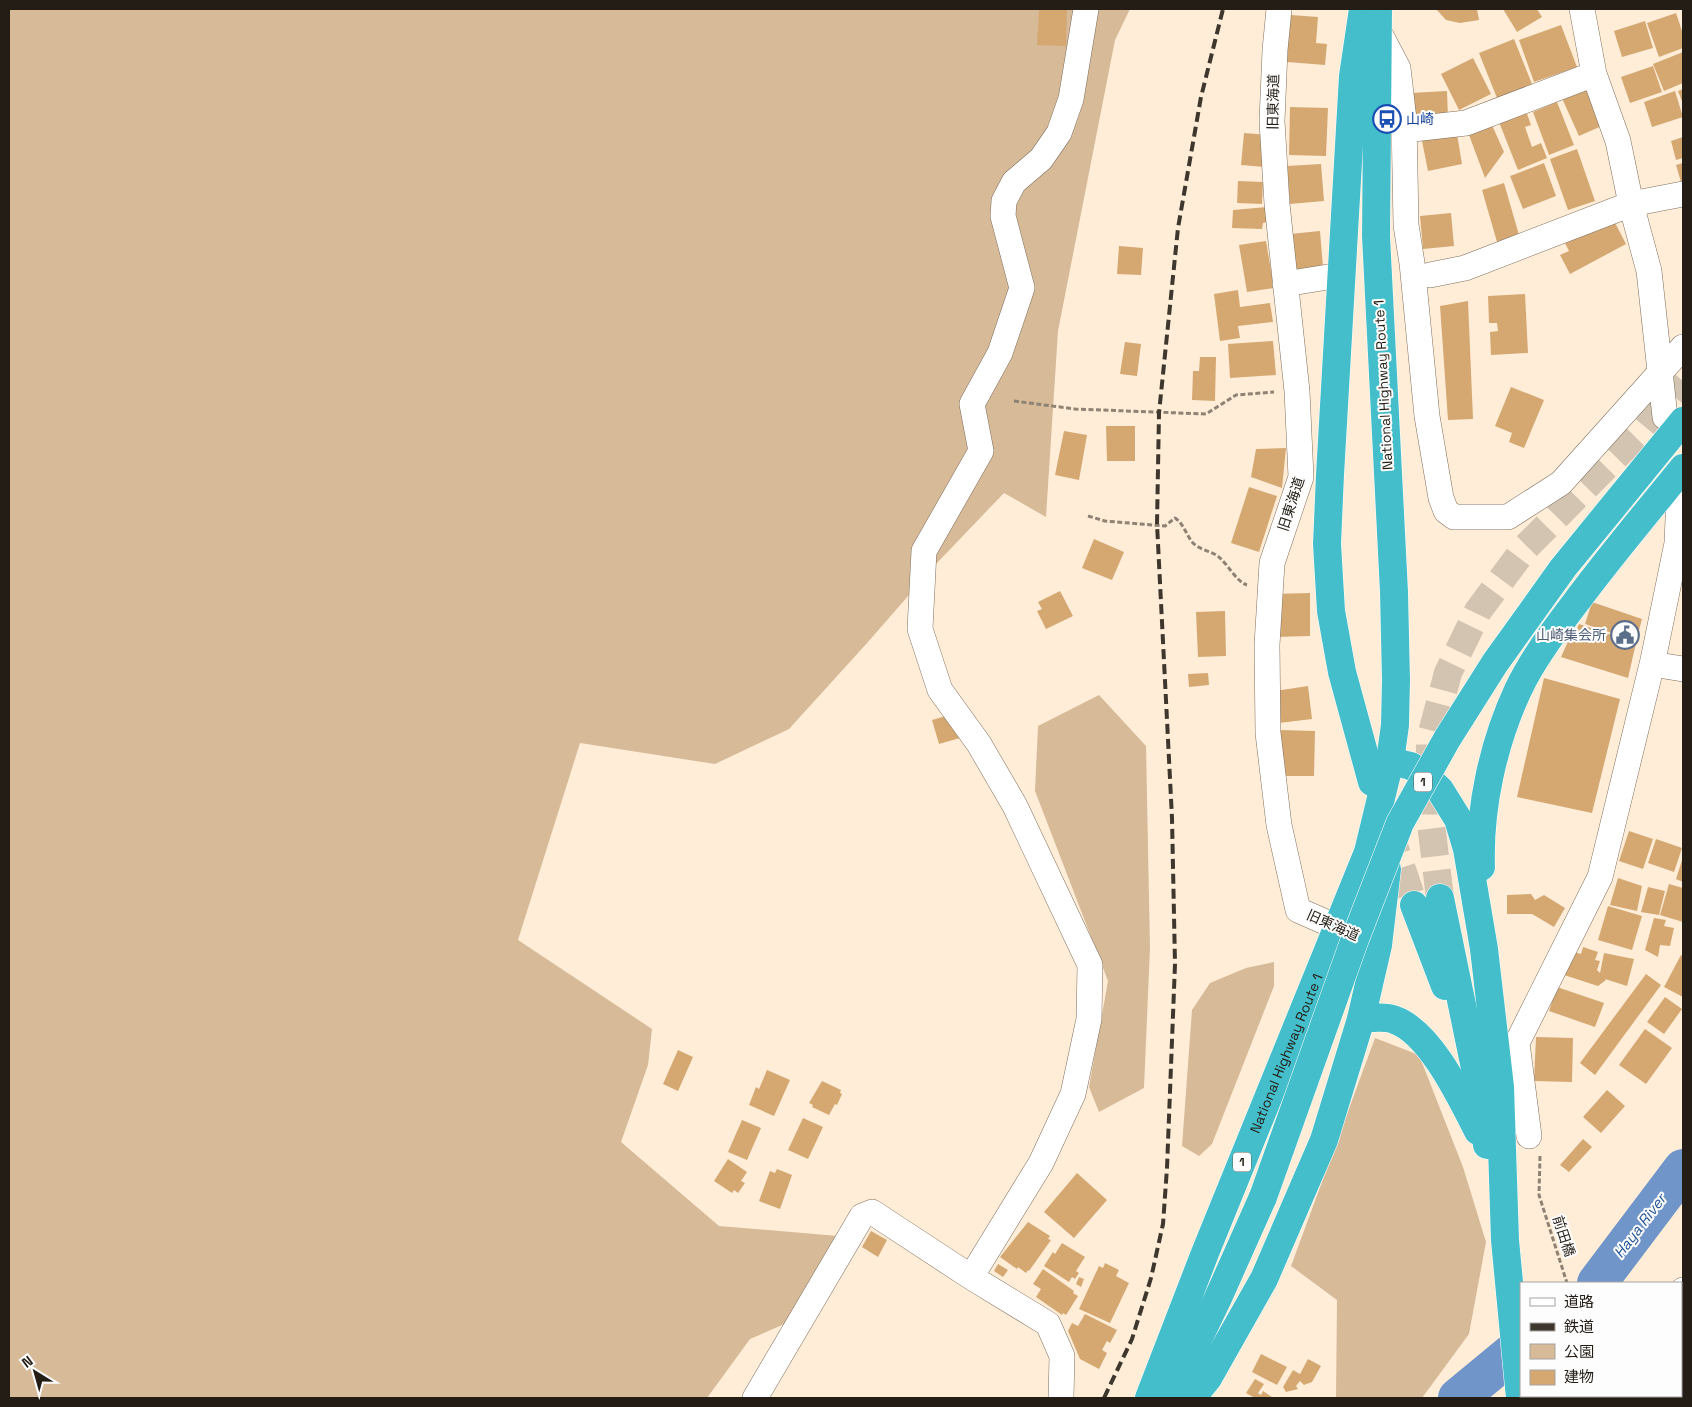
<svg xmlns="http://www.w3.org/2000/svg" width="1692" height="1407" viewBox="0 0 1692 1407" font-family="'Space Grotesk','Noto Sans JP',sans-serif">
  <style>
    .green { fill: #d7ba98 }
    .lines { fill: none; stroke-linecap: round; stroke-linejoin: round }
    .river { stroke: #7095c9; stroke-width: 40 }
    .building { fill: #d5a872 }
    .minor-tunnel { stroke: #d3c3b1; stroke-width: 25; stroke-dasharray: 25 12; stroke-linecap: butt }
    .highway-tunnel { stroke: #d3c3b1; stroke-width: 28; stroke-dasharray: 28 14; stroke-linecap: butt }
    .minor-casing { stroke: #7f6f5d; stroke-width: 26 }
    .highway-casing { stroke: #fff; stroke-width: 29 }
    .path { stroke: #8e8274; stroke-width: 3; stroke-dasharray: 5 2.5; stroke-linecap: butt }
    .minor { stroke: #fff; stroke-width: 25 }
    .highway { stroke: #44beca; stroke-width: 28 }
    .rail { stroke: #3e372d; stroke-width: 4; stroke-dasharray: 10 5; stroke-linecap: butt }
    .highway-bridge-casing { stroke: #fff; stroke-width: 29; stroke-linecap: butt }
    .highway-bridge { stroke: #44beca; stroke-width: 28 }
    .labels { text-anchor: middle; stroke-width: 4; stroke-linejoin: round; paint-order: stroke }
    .shield { fill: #fdfdfd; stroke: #64605b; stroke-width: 1 }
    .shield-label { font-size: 12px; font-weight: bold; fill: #231d15 }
    .street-label { font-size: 14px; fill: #231d15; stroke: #fdfdfd }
    .transit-label { font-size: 14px; fill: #164399; stroke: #fdfdfd; text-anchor: start }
    .service-label { font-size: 14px; fill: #4e5e75; stroke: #fdfdfd; text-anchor: end }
    .water-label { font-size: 15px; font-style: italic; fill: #275797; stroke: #fdfdfd }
  </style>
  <rect width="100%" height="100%" fill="#ffedd8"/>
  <!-- green -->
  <path class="green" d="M9,9H1130L1115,40L1058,331L1046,517L1004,493L936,564L868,642L789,729L715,764L580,743L518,940L652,1029L648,1065L621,1142L719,1226L838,1236L798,1318L750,1339L707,1398H9Z
    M1099,695L1146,746L1150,948L1144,1088L1099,1112L1089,1087L1108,981L1035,791L1038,726Z
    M1274,962V986L1212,1144L1199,1156L1182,1146L1192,1010L1210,983L1246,968Z
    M1375,1038L1419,1055L1463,1167L1486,1242L1469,1334L1422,1398H1336L1337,1300L1291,1266Z"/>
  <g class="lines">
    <!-- river -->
    <path class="river" d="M1597,1283L1683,1169
      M1458,1398L1521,1346"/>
  </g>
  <!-- building -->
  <path class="building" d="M1039,9H1067L1066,46L1037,45Z
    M1436,9H1477L1479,20L1460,23L1446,20Z
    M1503,9H1537L1542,17L1517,32Z
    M1676,13L1683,34V48L1659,57L1647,23Z
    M1291,15L1318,17L1316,43L1327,44L1325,65L1287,62L1288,49H1284L1285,36H1289Z
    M1645,21L1653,48L1622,57L1614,31Z
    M1561,25L1577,67L1534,82L1519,40Z
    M1514,39L1532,84L1497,98L1479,53Z
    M1683,52V83L1664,91L1653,64Z
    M1473,58L1491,94L1459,110L1441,74Z
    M1653,66L1662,92L1630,103L1621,77Z
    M1586,84L1604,125L1579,136L1561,96Z
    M1683,89V104L1678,91Z
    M1447,91L1448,118L1412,120L1411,93Z
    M1675,91L1683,117L1652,127L1644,102Z
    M1557,102L1574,145L1549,155L1533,112Z
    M1290,107L1328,108L1326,156L1289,155Z
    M1526,111L1531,125L1525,127L1532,147L1541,143L1547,158L1518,170L1499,122Z
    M1492,125L1504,152L1485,178L1469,135Z
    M1244,133L1268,135L1265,167L1241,165Z
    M1457,134L1462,164L1428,171L1422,141Z
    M1683,137V158L1676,160L1671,141Z
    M1577,149L1595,201L1568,210L1550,159Z
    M1544,163L1556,196L1523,209L1510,176Z
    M1683,163V189L1676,165Z
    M1321,164L1324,201L1290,204L1287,166Z
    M1238,181L1263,182L1262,204L1237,203Z
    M1504,183L1519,235L1497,242L1482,190Z
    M1267,207L1271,221L1263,223L1262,229L1232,228L1233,210Z
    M1451,213L1454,246L1423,249L1420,216Z
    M1611,215L1626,244L1570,274L1560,255L1569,251L1564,241Z
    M1320,231L1323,267L1293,270L1290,234Z
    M1266,241L1274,288L1247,292L1239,245Z
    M1119,246L1143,248L1141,275L1117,274Z
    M1238,290L1240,307L1270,303L1273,322L1238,326L1240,338L1220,341L1214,294Z
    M1525,294L1528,353L1491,355L1490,332L1498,331L1497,323H1489L1488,296Z
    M1468,301L1473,419L1448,420L1440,306Z
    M1273,341L1276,375L1230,378L1228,344Z
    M1125,342L1141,344L1137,376L1120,374Z
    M1200,357H1216L1215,401L1192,400L1193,371H1199Z
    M1511,387L1544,400L1524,448L1509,442L1512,433L1495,426Z
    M1106,426H1135V461H1107Z
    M1064,431L1087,435L1079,480L1055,475Z
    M1286,448L1282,488L1251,477L1256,449Z
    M1249,487L1277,496L1259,552L1231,543Z
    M1094,539L1124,552L1112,580L1082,568Z
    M1060,591L1073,616L1046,629L1037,611L1042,609L1038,602Z
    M1310,593V636L1274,637L1273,594Z
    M1592,602L1642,619L1636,641L1585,624Z
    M1225,611L1226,656L1198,657L1196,612Z
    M1579,624L1636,643L1628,678L1561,657L1571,635H1574Z
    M1208,673L1209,685L1189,687L1188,674Z
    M1544,678L1620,699L1592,813L1517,797Z
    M1308,686L1312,719L1279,723L1275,691Z
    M953,714L960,738L939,744L932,720Z
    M1280,730L1315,731L1314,776H1279Z
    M1629,831L1653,839L1643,869L1619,861Z
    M1656,839L1682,848L1674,872L1648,863Z
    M1683,857V882L1676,879Z
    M1618,878L1642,886L1637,911L1610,905Z
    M1669,884L1683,888V922L1660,915Z
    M1648,887L1665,891L1659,915L1641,912Z
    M1531,894L1535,900L1544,895L1565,908L1554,927L1532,914H1507V895Z
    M1608,906L1642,916L1632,950L1598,940Z
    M1654,918L1666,920L1664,926L1674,928L1670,946L1660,945L1658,957L1645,950Z
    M1583,947L1598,952L1595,960L1600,961L1597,970L1600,973L1604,953L1634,959L1627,986L1605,979L1606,980L1598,986L1561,974L1574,952L1581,954Z
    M1681,955L1683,956V997L1664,987Z
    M1646,974L1661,985L1595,1075L1580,1063Z
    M1557,987L1604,1003L1595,1027L1549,1011Z
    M1665,997L1682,1009L1664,1034L1647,1022Z
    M1645,1029L1672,1048L1646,1084L1619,1065Z
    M1536,1037L1573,1038L1572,1082L1534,1081Z
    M678,1050L693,1057L678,1091L663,1084Z
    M767,1070L790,1080L774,1116L749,1105L756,1087L759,1089Z
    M822,1081L841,1090L840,1093L842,1094L837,1105L835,1104L829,1115L812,1107L813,1105L809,1103Z
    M1607,1090L1625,1106L1601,1133L1583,1117Z
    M803,1118L823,1127L808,1159L788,1150Z
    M742,1120L761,1128L747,1160L728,1152Z
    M1583,1139L1592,1147L1569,1172L1560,1165Z
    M728,1159L747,1172L741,1181L745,1183L738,1193L734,1190L732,1193L714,1181Z
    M777,1169L792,1175L780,1209L759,1201L770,1171L775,1173Z
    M1077,1173L1107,1200L1074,1238L1044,1212Z
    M1028,1222L1050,1236L1048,1239L1051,1240L1029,1271L1028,1270L1026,1273L1018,1267L1017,1269L1000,1257Z
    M871,1231L887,1240L878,1257L862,1247Z
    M1062,1243L1085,1257L1076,1271L1079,1273L1075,1279L1072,1277L1069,1282L1044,1266L1053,1252L1055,1254Z
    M1105,1263L1119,1270L1116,1276L1129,1283L1110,1323L1079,1309L1099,1266L1103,1268Z
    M998,1264L1008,1270L1003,1277L994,1271Z
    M1043,1269L1074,1291L1073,1293L1078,1296L1066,1315L1063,1313L1062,1315L1036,1297L1041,1289L1033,1284Z
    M1079,1277L1084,1279L1081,1287L1076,1284Z
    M1683,1302V1322L1681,1320V1305Z
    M1085,1314L1117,1330L1110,1343L1107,1341L1102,1350L1107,1353L1099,1369L1080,1359L1068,1331L1072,1323L1078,1326Z
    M1261,1354L1287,1367L1277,1385L1252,1372Z
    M1308,1359L1321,1366L1312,1382L1304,1385L1300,1381L1296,1386L1298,1389L1286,1392L1283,1387L1293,1370L1300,1374Z
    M1683,1374V1398H1660L1663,1396H1681V1377Z
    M1255,1379L1264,1384L1258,1393L1261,1395L1263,1391L1272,1397L1271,1398H1255L1246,1393Z
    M1626,1396H1645L1643,1398H1629Z"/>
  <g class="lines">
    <!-- minor-tunnel -->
    <path class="minor-tunnel" d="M1328,277L1430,275"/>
    <!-- highway-tunnel -->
    <path class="highway-tunnel" d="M1388,828L1414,905
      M1440,898L1430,815V740L1448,673L1478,611L1525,548L1645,427L1683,381"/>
    <defs>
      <path id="minor" d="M1279,9L1275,50L1272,121L1277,204L1297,391L1301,477L1272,563L1267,645L1268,733L1279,825L1298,910L1355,935
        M1582,9L1594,74L1618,141L1631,204L1649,271L1665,417
        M1377,28L1398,68L1404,120L1406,225L1412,263L1427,416L1441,498L1446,511L1454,517H1508L1561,483L1683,347
        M1404,130L1466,123L1594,74
        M1430,275L1465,268L1631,204L1683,194
        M1285,284L1328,277
        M1652,664L1683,669
        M1529,1136L1517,1043L1600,877L1653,660L1677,543L1679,494
        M971,1277L1041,1163L1073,1094L1089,1019L1090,965L1015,806L979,744L940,690L920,629L924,551L981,451L972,404L1000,353L1022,288L1003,216L1004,201L1014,182L1041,159L1059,133L1071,99L1086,9
        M1681,1293L1683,1290
        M1681,1348L1683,1351
        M755,1398L862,1216L872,1212L971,1277L1048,1324L1062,1356L1061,1398
        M1589,1398V1396"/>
      <g id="highway">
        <path d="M1363,9L1353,76L1330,475L1327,544L1331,611L1342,672L1372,782"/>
        <path d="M1390,761L1411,766L1422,773L1440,790L1458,819L1467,849L1484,949L1500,1087L1505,1240L1520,1398"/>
        <path d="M1481,867C1479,808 1493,744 1518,690C1533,658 1557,627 1579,598C1612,554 1648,511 1683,468"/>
        <path d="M1440,898L1477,1078L1487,1145"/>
        <path d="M1414,905L1445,986"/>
        <path d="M1361,1019C1372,1018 1384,1016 1395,1020C1431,1033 1461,1098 1478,1131"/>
        <path id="s1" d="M1149,1398L1205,1253L1368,852L1390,761L1395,725L1396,680L1394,592L1376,236L1378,9"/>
        <path d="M1170,1398L1218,1298L1263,1197"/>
        <path d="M1192,1398L1208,1378L1264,1279L1324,1140L1361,1019L1378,945L1387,869"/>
      </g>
    </defs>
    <!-- minor casing -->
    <use href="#minor" class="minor-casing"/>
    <!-- highway casing -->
    <use href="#highway" class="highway-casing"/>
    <!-- path -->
    <path class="path" d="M1014,401L1075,409L1206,414L1236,395L1274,392
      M1088,516L1105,521L1165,526L1175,518C1184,524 1186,535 1193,543C1201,551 1213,551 1220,558C1228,565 1237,582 1247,585
      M1540,1156L1539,1195L1567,1283"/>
    <!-- minor -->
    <use href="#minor" class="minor"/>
    <!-- highway -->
    <use href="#highway" class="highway"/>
    <!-- rail -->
    <path class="rail" d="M1104,1398L1132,1339L1151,1278L1163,1224L1167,1168L1175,964L1172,818L1157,524L1159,413L1178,228L1201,97L1223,9"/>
    <defs>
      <path id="highway-bridge" d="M1263,1197L1355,939L1400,823L1447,739L1495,663L1563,568L1683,421"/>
    </defs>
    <!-- highway-bridge casing -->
    <use href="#highway-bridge" class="highway-bridge-casing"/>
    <!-- highway-bridge -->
    <use href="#highway-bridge" class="highway-bridge"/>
  </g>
  <!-- icons -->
  <defs>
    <symbol id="bus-ring" viewBox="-11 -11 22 22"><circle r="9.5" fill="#fdfdfd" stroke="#1a4fb4" stroke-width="1.5"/><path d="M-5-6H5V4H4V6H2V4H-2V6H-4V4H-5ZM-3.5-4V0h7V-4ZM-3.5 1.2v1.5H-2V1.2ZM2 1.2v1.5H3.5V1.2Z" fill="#1a4fb4"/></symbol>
    <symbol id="civic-ring" viewBox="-11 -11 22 22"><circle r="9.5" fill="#fdfdfd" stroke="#5c6f8a" stroke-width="1.5"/><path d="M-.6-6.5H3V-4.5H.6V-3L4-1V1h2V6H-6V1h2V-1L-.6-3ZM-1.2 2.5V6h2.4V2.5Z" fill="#5c6f8a"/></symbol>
  </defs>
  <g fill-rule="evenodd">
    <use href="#bus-ring" x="1371" y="103" width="32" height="32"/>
    <use href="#civic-ring" x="1609" y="619" width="32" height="32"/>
  </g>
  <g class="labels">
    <!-- shield labels -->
    <g class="shield">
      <rect x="1414" y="772.5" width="18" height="19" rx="4"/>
      <rect x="1233" y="1152.5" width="18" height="19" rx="4"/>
    </g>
    <g class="shield-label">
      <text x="1423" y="786">1</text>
      <text x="1242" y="1166">1</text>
    </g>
    <!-- street labels -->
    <g class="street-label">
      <text transform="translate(1273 102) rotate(-89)" y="5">旧東海道</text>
      <text transform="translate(1383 385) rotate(-93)" y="5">National Highway Route 1</text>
      <text transform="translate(1291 504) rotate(-72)" y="5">旧東海道</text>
      <text transform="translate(1333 925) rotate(24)" y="5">旧東海道</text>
      <text dy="5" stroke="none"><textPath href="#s1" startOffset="371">National Highway Route 1</textPath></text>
      <text transform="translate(1564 1236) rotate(72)" y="5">前田橋</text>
    </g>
    <!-- transit labels -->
    <g class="transit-label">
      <text x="1406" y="124">山崎</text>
    </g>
    <!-- service labels -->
    <g class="service-label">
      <text x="1606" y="640">山崎集会所</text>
    </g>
    <!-- water labels -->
    <g class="water-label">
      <text transform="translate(1640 1226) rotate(-53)" y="5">Haya River</text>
    </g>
  </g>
  <!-- border -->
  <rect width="1692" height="1407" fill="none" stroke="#231d15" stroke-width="20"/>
  <!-- legend -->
  <rect x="1520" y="1282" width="162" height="115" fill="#fdfdfd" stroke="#a6a3a0"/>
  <rect x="1530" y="1298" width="25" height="8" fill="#ffffff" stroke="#a6a3a0"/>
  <text x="1564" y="1307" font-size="15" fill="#231d15">道路</text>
  <rect x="1530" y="1323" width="25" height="8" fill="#3e372d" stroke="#a6a3a0"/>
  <text x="1564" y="1332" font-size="15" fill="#231d15">鉄道</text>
  <rect x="1530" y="1344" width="25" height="15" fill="#d7ba98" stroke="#a6a3a0"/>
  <text x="1564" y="1357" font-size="15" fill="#231d15">公園</text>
  <rect x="1530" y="1370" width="25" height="15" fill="#d5a872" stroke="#a6a3a0"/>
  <text x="1564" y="1382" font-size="15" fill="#231d15">建物</text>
  <!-- north arrow -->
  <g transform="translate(35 1372) rotate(323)" stroke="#fdfdfd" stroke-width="4" paint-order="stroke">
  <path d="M0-4L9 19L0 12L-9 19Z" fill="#231d15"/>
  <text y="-8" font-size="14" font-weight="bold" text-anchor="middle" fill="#231d15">N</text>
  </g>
</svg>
